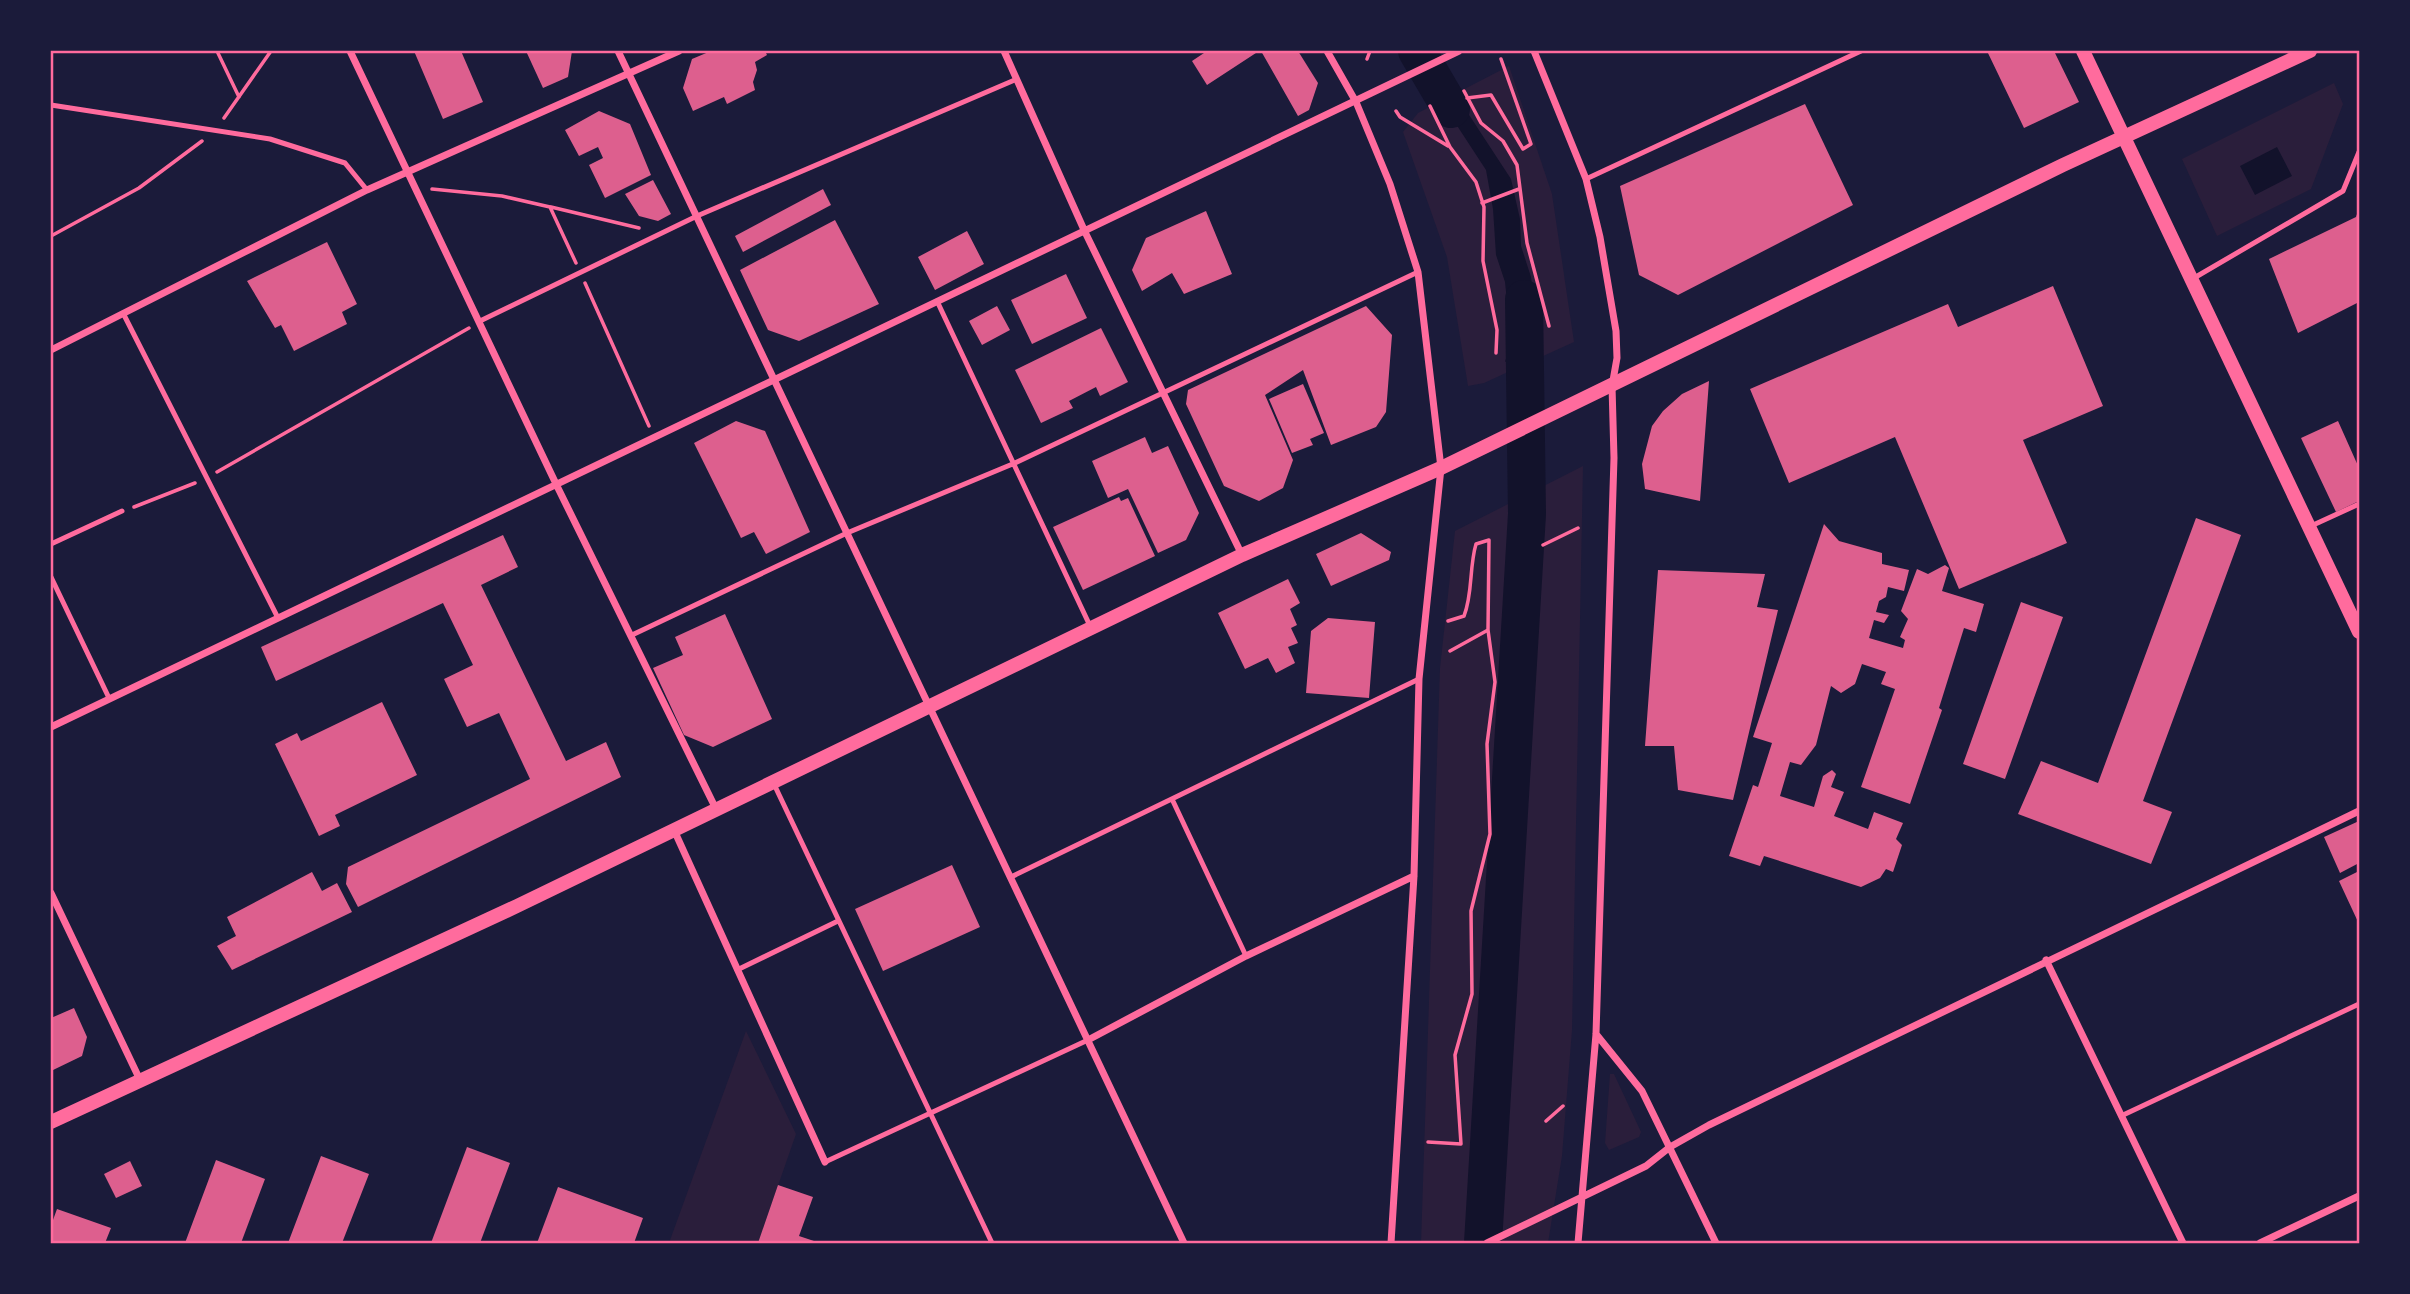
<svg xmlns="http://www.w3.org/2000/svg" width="2410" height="1294" viewBox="0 0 2410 1294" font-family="'PT Sans Narrow',sans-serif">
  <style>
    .green { fill: #2a1e3b }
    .water { fill: #12122b }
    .pier { fill: #1b1b3a }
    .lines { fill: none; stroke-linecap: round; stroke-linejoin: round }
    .river { stroke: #12122b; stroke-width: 38 }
    .building { fill: #dd5f8e }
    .path { stroke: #ff6b9d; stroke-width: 3.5 }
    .service { stroke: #ff6b9d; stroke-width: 5 }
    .minor { stroke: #ff6b9d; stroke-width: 7 }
    .secondary { stroke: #ff6b9d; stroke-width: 14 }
    .neatline { fill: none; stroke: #ff6b9d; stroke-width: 2.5 }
  </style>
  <rect width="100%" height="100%" fill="#1b1b3a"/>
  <!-- green -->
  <path class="green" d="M1509,66L1552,194L1574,342L1484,383L1468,386L1447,257L1403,132L1418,113Z
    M2334,83L2343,104L2311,189L2217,236L2182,159Z
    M1583,466L1572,1030L1562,1156L1548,1243H1421L1440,668L1455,531Z
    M746,1031L796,1134L758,1243H669Z
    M1610,1074H1614L1641,1132L1639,1137L1609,1150L1605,1143Z"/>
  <!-- water -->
  <path class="water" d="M1417,51H1436L1458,98L1511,179L1520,219L1521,246L1531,277L1539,341L1505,362L1511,341L1505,282L1496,255L1493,209L1486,170L1439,98Z
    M2277,147L2292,176L2255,195L2240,166Z"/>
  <!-- pier -->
  <path class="pier" d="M1414,51H1440L1457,88L1435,99Z"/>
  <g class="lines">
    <!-- river -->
    <path class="river" d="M1417,51L1451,109
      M1483,1243L1527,514L1524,299"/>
  </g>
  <!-- building -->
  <path class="building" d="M414,51H461L483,102L443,119Z
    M526,51H572L568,77L543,88Z
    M711,51H765L767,55L755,62L757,70L753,82L755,90L727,104L724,97L693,111L683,88L692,59Z
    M1207,51H1259L1207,85L1192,61Z
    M1261,51H1298L1318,83L1309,110L1298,116Z
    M1987,51H2054L2079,102L2024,128Z
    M1805,104L1853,205L1678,295L1639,275L1620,186Z
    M599,111L630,124L651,175L605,198L589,165L603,158L598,147L579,156L565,130Z
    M653,180L671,214L658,221L639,216L625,194Z
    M823,189L831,205L743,252L735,236Z
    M2359,208V302L2298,333L2269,259L2356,217Z
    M1206,211L1232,274L1184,294L1172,273L1142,291L1132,270L1146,238Z
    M835,220L879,304L799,341L768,330L740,270Z
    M967,231L984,264L935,290L918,257Z
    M327,242L357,304L342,312L347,324L294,351L281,325L275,328L247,281Z
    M1066,274L1087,318L1032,344L1011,300Z
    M2053,286L2103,406L2023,440L2067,543L1959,589L1895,437L1789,483L1750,389L1948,304L1958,327Z
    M997,306L1010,330L982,345L969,321Z
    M1366,306L1392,335L1386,412L1376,427L1331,445L1303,370L1265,395L1293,460L1283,488L1259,501L1224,486L1186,404L1188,390Z
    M1101,328L1128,382L1100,396L1096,387L1069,401L1073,408L1041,423L1015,370Z
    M1709,381L1700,501L1645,489L1642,464L1652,426L1663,411L1682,394Z
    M1303,384L1324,433L1310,439L1313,445L1292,453L1269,399Z
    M736,421L765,431L810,532L766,554L754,532L741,538L694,443Z
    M2338,421L2359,468V501L2336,512L2301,438Z
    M1145,437L1152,453L1168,446L1199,513L1186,540L1158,553L1128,489L1108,498L1092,461Z
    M1119,497L1121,501L1128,498L1155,556L1083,590L1053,527Z
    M2196,518L2241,535L2143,801L2172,812L2151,864L2018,814L2041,761L2098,783Z
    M1824,524L1839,541L1882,553V564L1909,570L1904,591L1888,587L1886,597L1879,601L1876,612L1889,615L1884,623L1874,620L1869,638L1903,648L1905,640L1900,637L1908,619L1901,611L1917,569L1928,574L1945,565L1949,568L1942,591L1984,604L1976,632L1964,628L1939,708L1942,710L1910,804L1861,787L1895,689L1881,684L1886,672L1862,664L1855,684L1841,693L1831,686L1816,745L1801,765L1790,762L1780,796L1814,807L1823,776L1832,770L1836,774L1831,787L1844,792L1834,816L1868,829L1874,812L1903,823L1896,839L1902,845L1893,872L1886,869L1880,878L1861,887L1764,856L1760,866L1729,856L1753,785L1758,787L1772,743L1753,737Z
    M1361,533L1391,552L1389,560L1331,586L1316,554Z
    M503,535L518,567L481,585L566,761L606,742L621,777L358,907L346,884L348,867L530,779L499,713L467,727L444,679L473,665L443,603L276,681L261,647Z
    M1658,570L1765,574L1757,607L1778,610L1733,800L1678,790L1674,746H1645Z
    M1288,579L1300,603L1290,609L1297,625L1291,628L1298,643L1288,647L1295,663L1276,673L1268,658L1245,669L1218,613Z
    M2021,602L2063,617L2005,779L1963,764Z
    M725,614L772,719L713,747L684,735L653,668L683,655L675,637Z
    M1328,618L1375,622L1369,698L1306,693L1311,631Z
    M382,702L417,775L335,815L340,826L319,836L275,744L297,733L301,741Z
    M2359,821V863L2340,873L2324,837Z
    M952,865L980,927L883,971L855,909Z
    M2359,871V924L2339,881Z
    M312,872L322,891L337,883L352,912L232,970L217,946L236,936L227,917Z
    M74,1008L87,1037L82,1056L51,1071V1018Z
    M467,1147L510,1163L480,1243H431Z
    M321,1156L369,1174L342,1243H288Z
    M216,1160L265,1179L241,1243H185Z
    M130,1161L142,1186L116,1198L104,1174Z
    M778,1185L813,1197L799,1236L820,1243H758Z
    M558,1187L643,1218L634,1243H537Z
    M57,1209L111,1228L105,1243H51V1219L53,1220Z"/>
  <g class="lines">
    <!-- path -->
    <path class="path" d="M217,51L239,97
      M1367,59L1370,51
      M1464,91L1481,123L1503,141L1517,165L1527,243L1549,326
      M1467,98L1491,95L1523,149L1531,144L1501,59
      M1430,106L1450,147L1476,182L1484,207L1483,261L1497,330L1496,353
      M1396,111L1400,117L1448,146
      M224,118L271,51
      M432,189L502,196L550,207L576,263
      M1482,203L1519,189
      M551,207L639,228
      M51,236L139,188L202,141
      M585,283L649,426
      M217,472L469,328
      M134,507L195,483
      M1543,545L1578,528
      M1450,651L1488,630
      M1546,1121L1563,1106
      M1428,1142L1461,1144L1455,1055L1472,994L1471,911L1490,834L1487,744L1495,682L1488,630L1489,540L1476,544C1469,568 1473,593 1464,616L1448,621"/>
    <!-- service -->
    <path class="service" d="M51,105L270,139L345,163L367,190
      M1586,179L1861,51
      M2194,278L2343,191L2359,152
      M937,301L1091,628
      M123,313L278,618
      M480,321L697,216L1017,79
      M2311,526L2359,504
      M51,544L122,511
      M51,577L109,698
      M632,635L847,533L1015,463L1418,272
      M773,782L992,1243
      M1172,799L1246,956
      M1011,877L1419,679
      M737,970L838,921
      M2121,1116L2359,1004
      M825,1162L1088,1040"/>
    <!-- minor -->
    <path class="minor" d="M350,51L557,486L716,809
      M618,51L1184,1243
      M1004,51L1085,232L1242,555
      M1327,51L1356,102L1390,184L1418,272L1441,468L1419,679L1414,876L1391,1243
      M1534,51L1586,179L1600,237L1616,331L1617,358L1612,386L1614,458L1596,1034L1578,1243
      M51,350L367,190L679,51
      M51,727L1459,51
      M674,830L825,1162
      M51,893L140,1080
      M2046,960L2183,1243
      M1596,1034L1642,1091L1716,1243
      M1088,1040L1246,956L1414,876
      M1487,1243L1646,1166L1670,1147L1709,1125L2359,811
      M2260,1243L2359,1196"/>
    <!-- secondary -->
    <path class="secondary" d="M2083,51L2359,632
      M51,1122L517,906L1242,555L1441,468L2063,165L2310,51"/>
  </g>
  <!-- border -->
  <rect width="2410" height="1294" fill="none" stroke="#1b1b3a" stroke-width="105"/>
  <rect x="52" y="52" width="2306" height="1190" class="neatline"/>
</svg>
